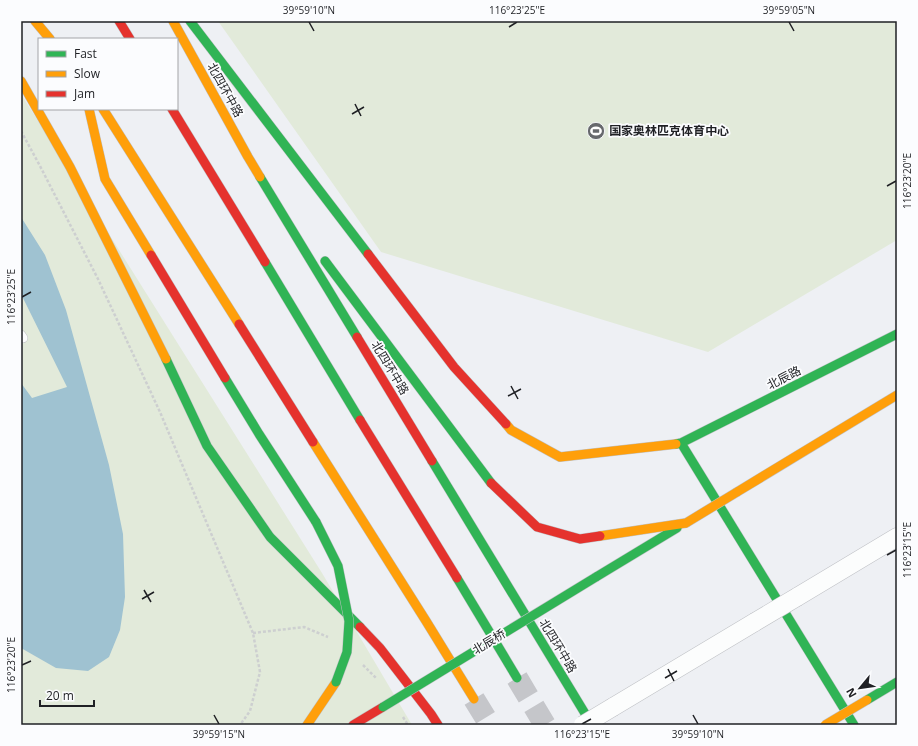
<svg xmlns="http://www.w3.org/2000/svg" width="918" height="746" viewBox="0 0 918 746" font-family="'Open Sans','Noto Sans SC',sans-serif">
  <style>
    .green { fill: #e2eada }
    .water { fill: #9fc2d1 }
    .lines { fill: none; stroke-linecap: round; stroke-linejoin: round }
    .highway-tunnel { stroke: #c5c6ca; stroke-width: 22; stroke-dasharray: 22 11; stroke-linecap: butt }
    .lane-casing { stroke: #bfc1c5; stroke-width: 10 }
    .street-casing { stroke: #bfc1c5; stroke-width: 19 }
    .fast-casing { stroke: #bfc1c5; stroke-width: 10 }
    .slow-casing { stroke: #bfc1c5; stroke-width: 10 }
    .jam-casing { stroke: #bfc1c5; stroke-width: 10 }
    .path { stroke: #cdcfd0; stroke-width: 2.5; stroke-dasharray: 3 2; stroke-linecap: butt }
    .lane { stroke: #fcfdfd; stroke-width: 9 }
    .street { stroke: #fcfdfd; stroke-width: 18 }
    .fast { stroke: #30b455; stroke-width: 9 }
    .slow { stroke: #ff9f0a; stroke-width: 9 }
    .jam { stroke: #e5322d; stroke-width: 9 }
    .street-bridge-casing { stroke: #bfc1c5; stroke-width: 19; stroke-linecap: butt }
    .fast-bridge-casing { stroke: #bfc1c5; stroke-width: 10; stroke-linecap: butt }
    .slow-bridge-casing { stroke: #bfc1c5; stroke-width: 10; stroke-linecap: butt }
    .street-bridge { stroke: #fcfdfd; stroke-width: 18 }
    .fast-bridge { stroke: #30b455; stroke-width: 9 }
    .slow-bridge { stroke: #ff9f0a; stroke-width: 9 }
    .ticks { fill: none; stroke: #1f2024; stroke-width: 1.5 }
    .labels { text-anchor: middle; stroke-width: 3.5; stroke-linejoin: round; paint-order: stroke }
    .street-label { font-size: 12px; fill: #1f2024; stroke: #fbfcfe }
    .poi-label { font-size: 12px; font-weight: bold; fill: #1f2024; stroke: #fbfcfe; text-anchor: start }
    .neatline { fill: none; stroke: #1f2024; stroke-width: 1.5 }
    .ticks-label { font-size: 10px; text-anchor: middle; fill: #1f2024 }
  </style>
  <rect width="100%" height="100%" fill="#eef0f4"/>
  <!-- green -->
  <path class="green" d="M218,21H897V240L708,352L381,252Z
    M21,94L322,573L412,725H21Z"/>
  <!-- water -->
  <path class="water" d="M21,217L45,255L66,310L109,465L123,534L125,597L120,630L109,657L88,671L56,668L21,648V383L32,398L67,387L21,294Z"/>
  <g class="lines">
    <!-- highway-tunnel -->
    <path class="highway-tunnel" d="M517,678L545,725
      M474,699L490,725"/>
    <defs>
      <path id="lane" d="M21,335L23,338"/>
      <path id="street" d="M797,597L897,537
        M613,707L755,622"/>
      <path id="fast" d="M190,21L368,254
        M260,177L357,337
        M325,261L491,483
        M265,262L360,420
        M166,359L207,446L270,537L360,627
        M225,378L259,434L316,522
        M681,443L854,725
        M676,444L681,443L897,334
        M432,461L592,725
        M596,577L677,528
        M457,578L517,678
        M867,700L897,682"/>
      <path id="slow" d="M35,21L50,39
        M173,21L248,157L260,177
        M21,81L70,167L166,359
        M89,109L105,179L151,255
        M103,109L239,324
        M506,424L511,430L560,457L676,444
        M313,442L426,621L474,699
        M737,492L897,395
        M600,536L686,523
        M307,725L336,682"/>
      <path id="jam" d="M119,21L130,39
        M172,109L265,262
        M368,254L454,367L506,424
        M151,255L225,378
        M239,324L313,442
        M357,337L432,461
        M360,420L457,578
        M491,483L537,527L580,539L600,536
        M360,627L380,648L431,714L438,725
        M353,725L383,707"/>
    </defs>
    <!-- lane casing -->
    <use href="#lane" class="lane-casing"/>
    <!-- street casing -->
    <use href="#street" class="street-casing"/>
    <!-- fast casing -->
    <use href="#fast" class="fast-casing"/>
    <!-- slow casing -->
    <use href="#slow" class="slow-casing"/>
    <!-- jam casing -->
    <use href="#jam" class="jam-casing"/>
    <!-- path -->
    <path class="path" d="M21,131L40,166L98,279L160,412L253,633L260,672L250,711L240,725
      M253,633L304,627L328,637
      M363,665L376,678
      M403,717L408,725"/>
    <!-- lane -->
    <use href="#lane" class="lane"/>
    <!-- street -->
    <use href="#street" class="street"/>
    <!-- fast -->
    <use href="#fast" class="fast"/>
    <!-- slow -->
    <use href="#slow" class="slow"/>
    <!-- jam -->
    <use href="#jam" class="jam"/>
    <defs>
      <path id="street-bridge" d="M755,622L797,597
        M583,725L613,707"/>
      <path id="fast-bridge" d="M316,522L338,566L349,621L347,652L336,682
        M383,707L596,577"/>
      <path id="slow-bridge" d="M686,523L737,492
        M825,725L867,700"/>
    </defs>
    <!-- street-bridge casing -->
    <use href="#street-bridge" class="street-bridge-casing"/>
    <!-- fast-bridge casing -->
    <use href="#fast-bridge" class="fast-bridge-casing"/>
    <!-- slow-bridge casing -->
    <use href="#slow-bridge" class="slow-bridge-casing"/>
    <!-- street-bridge -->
    <use href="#street-bridge" class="street-bridge"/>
    <!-- fast-bridge -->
    <use href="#fast-bridge" class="fast-bridge"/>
    <!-- slow-bridge -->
    <use href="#slow-bridge" class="slow-bridge"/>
  </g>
  <!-- ticks -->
  <path class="ticks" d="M309,22L314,31M789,22L794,31M509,27L517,22M355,104L361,116M352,114L364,107M887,186L896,181M22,297L31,292M511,386L518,399M508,396L521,389M887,555L896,550M144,590L151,602M142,599L154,592M22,665L31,661M668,669L674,681M665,678L677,671M214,715L219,724M693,715L698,724M582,724L591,719"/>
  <!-- icons -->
  <defs>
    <symbol id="stadium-disc" viewBox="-11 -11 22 22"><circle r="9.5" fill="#67696d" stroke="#fbfcfe"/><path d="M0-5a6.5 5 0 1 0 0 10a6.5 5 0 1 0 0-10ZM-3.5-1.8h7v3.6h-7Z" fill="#fff"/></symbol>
  </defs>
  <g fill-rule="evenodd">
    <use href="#stadium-disc" x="586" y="121" width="20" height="20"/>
  </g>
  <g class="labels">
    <!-- street labels -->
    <g class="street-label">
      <text transform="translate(225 90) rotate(61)" y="4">北四环中路</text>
      <text transform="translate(390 368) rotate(59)" y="4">北四环中路</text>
      <text transform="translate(784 378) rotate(-27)" y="4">北辰路</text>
      <text transform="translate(489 642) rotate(-31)" y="4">北辰桥</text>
      <text transform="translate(558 646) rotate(59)" y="4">北四环中路</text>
    </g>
    <!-- poi labels -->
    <g class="poi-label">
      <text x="609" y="135">国家奥林匹克体育中心</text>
    </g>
  </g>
  <!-- border -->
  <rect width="918" height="746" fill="none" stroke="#fbfcfe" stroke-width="44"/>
  <!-- legend -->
  <rect x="38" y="38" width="140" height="72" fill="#fbfcfe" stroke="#a3a4a7"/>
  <rect x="46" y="51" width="20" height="6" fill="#30b455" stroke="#a3a4a7"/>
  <text x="74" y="58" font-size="12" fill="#1f2024">Fast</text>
  <rect x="46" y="71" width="20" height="6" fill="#ff9f0a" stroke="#a3a4a7"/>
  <text x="74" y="78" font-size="12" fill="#1f2024">Slow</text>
  <rect x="46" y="91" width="20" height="6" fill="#e5322d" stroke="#a3a4a7"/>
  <text x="74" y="98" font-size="12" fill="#1f2024">Jam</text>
  <!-- north arrow -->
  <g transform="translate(860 688) rotate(241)" stroke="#fbfcfe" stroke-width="3" paint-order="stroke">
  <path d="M0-3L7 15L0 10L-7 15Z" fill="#1f2024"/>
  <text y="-6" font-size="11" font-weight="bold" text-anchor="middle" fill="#1f2024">N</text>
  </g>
  <!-- scale -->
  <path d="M40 700v6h54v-6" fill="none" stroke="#1f2024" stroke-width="2"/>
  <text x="46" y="700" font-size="12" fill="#1f2024" stroke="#fbfcfe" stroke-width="3" paint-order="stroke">20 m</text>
  <rect x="22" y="22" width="874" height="702" class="neatline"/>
  <g class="ticks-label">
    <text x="309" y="14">39°59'10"N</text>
    <text x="517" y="14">116°23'25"E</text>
    <text x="789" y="14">39°59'05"N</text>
    <text transform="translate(907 181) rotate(-90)" y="4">116°23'20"E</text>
    <text transform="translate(11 297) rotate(-90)" y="4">116°23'25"E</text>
    <text transform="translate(907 550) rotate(-90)" y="4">116°23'15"E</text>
    <text transform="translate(11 665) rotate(-90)" y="4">116°23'20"E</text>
    <text x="219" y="738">39°59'15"N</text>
    <text x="582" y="738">116°23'15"E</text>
    <text x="698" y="738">39°59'10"N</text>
  </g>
</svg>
